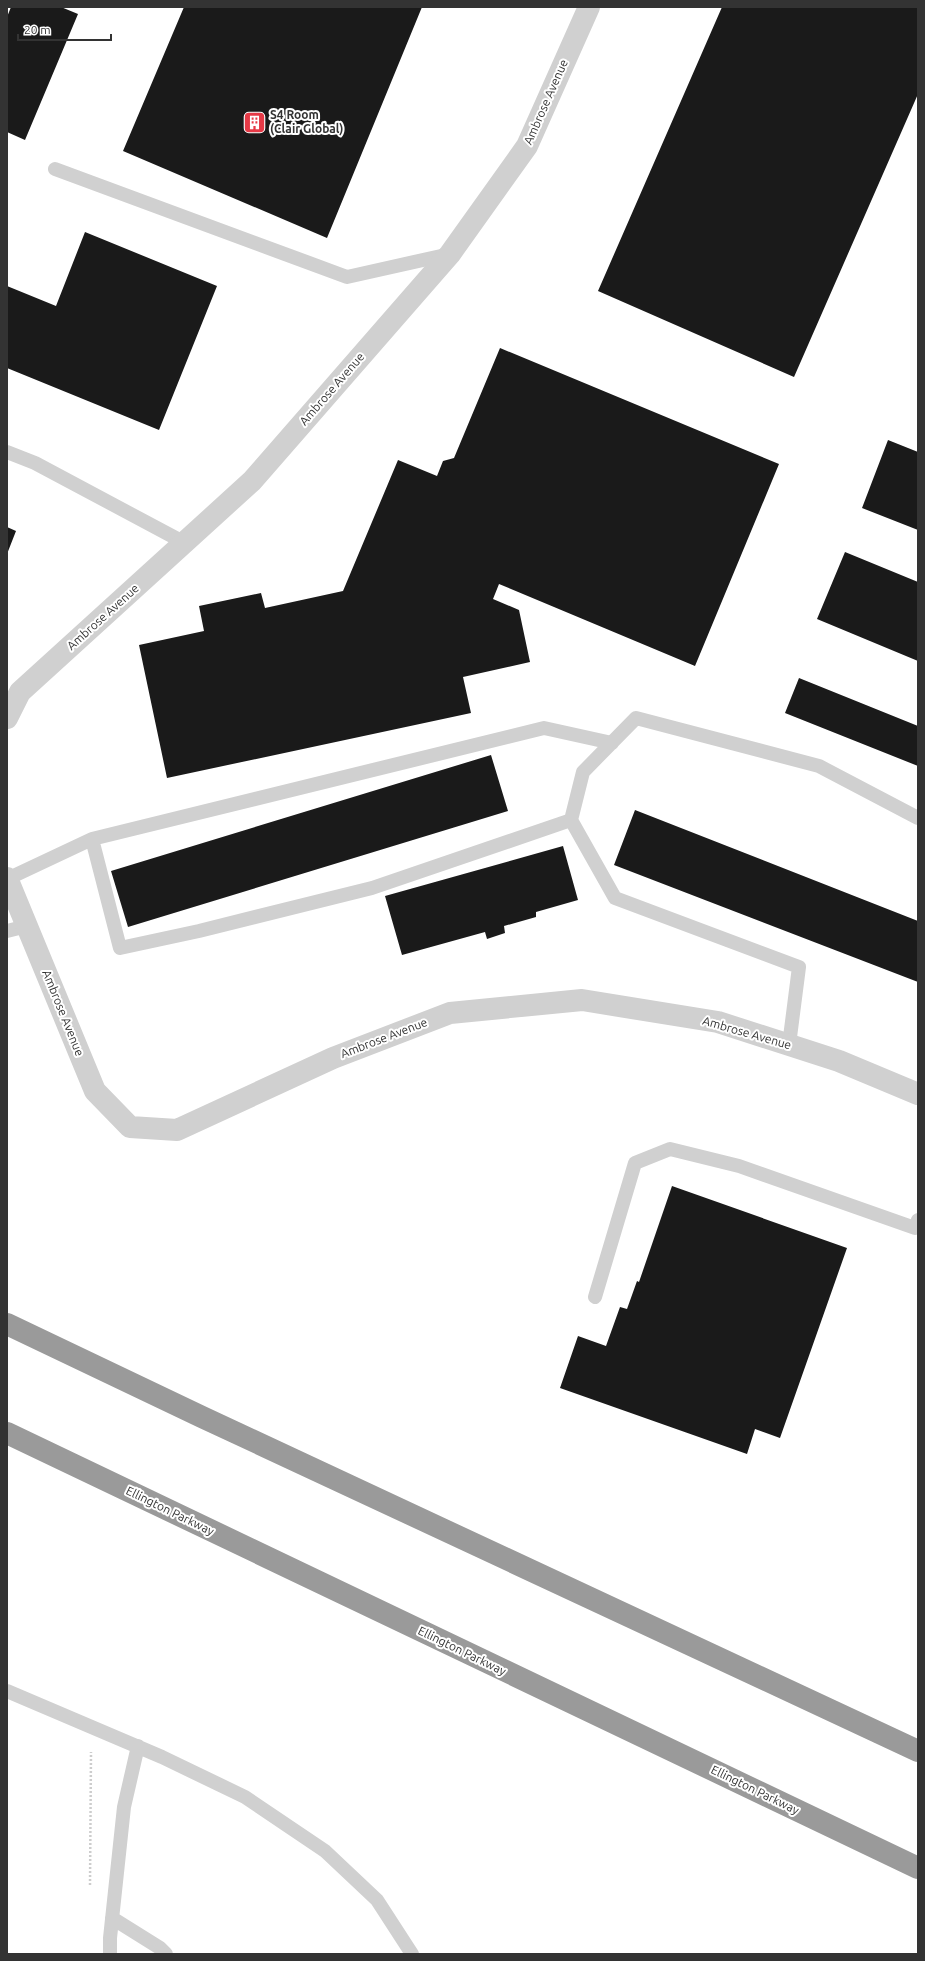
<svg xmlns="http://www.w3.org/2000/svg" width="925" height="1961" viewBox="0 0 925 1961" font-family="Ubuntu,sans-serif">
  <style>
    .building { fill: #1a1a1a }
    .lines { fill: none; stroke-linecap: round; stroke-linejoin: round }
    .path { stroke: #cdcdcd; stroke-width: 2.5; stroke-dasharray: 2 2; stroke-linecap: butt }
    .lane { stroke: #d0d0d0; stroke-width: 14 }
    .street { stroke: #d0d0d0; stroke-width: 22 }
    .highway { stroke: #9a9a9a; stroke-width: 22 }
    .labels { text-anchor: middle; stroke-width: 4; stroke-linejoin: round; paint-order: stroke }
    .street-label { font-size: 12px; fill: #333; stroke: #fff }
    .poi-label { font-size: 12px; font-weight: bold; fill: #333; stroke: #fff; text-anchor: start }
  </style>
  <rect width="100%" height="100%" fill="#fff"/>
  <!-- building -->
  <path class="building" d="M11,7H61L78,14L25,140L7,132V17Z
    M184,7H422L327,238L123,151Z
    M722,7H918V94L794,377L598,291Z
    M85,232L217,286L159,430L7,368V286L56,306Z
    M500,348L779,464L695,666L499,584L493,599L519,610L530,662L463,677L471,713L167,778L139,645L204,631L199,606L261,593L265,608L343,591L398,460L437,476L443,461L454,458Z
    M888,440L918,452V530L862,508Z
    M7,527L16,531L7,554Z
    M845,552L918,582V661L817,619Z
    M799,678L918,726V766L785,713Z
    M491,755L508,811L128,927L111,871Z
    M635,810L918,921V982L614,865Z
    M563,846L578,900L536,912V917L504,926L505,933L487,939L485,932L402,955L385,896Z
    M672,1186L847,1248L780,1438L755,1429L747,1454L560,1388L578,1336L606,1346L620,1307L627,1309L637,1281L639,1282Z"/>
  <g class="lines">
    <!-- path -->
    <path class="path" d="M90,1885L91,1752"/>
    <!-- lane -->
    <path class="lane" d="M55,169L347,277L450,254
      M7,452L35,463L185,543
      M612,743L544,728L92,839L120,948L199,931L372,888L571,820L583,772L636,718L819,766L918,818
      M571,820L615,898L799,967L789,1045
      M7,879L92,839
      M7,931L27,926
      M595,1297L635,1163L670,1149L739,1166L915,1228L918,1220
      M7,1691L162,1757L245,1797L325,1851L377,1900L412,1954
      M112,1918L160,1948L166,1954
      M110,1954V1938L124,1807L138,1746"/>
    <!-- street -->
    <path class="street" d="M7,718L20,692L252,481L450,254L527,146L589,7
      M7,878L95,1091L130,1127L177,1130L333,1058L450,1013L582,1000L718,1022L839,1061L918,1094"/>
    <!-- highway -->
    <path class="highway" d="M7,1324L202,1417L918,1751
      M7,1433L918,1868"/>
  </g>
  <!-- icons -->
  <defs>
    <symbol id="building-square" viewBox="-11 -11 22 22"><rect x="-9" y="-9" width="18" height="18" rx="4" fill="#e63946" stroke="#fff"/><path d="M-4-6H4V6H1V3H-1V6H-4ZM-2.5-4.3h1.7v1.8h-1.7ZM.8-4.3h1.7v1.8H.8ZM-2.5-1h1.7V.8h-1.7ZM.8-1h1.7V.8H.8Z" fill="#fff"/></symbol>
  </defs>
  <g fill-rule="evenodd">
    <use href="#building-square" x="242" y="110" width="25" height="25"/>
  </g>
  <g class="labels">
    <!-- street labels -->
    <g class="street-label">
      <text transform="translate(546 102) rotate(-66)" y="4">Ambrose Avenue</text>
      <text transform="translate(332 389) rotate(-49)" y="4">Ambrose Avenue</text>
      <text transform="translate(103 617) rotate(-42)" y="4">Ambrose Avenue</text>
      <text transform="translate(63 1013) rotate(68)" y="4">Ambrose Avenue</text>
      <text transform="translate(747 1033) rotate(16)" y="4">Ambrose Avenue</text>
      <text transform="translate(384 1038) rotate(-21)" y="4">Ambrose Avenue</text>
      <text transform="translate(170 1511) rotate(26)" y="4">Ellington Parkway</text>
      <text transform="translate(462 1651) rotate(26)" y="4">Ellington Parkway</text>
      <text transform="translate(755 1790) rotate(26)" y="4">Ellington Parkway</text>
    </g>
    <!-- poi labels -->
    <g class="poi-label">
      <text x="270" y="119">S4 Room<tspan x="270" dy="14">(Clair Global)</tspan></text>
    </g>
  </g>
  <!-- border -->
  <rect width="925" height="1961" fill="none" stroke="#333333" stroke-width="16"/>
  <!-- scale -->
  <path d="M18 34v6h93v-6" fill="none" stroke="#333333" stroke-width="2"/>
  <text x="24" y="34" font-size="12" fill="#333333" stroke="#ffffff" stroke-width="3" paint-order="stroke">20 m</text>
</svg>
